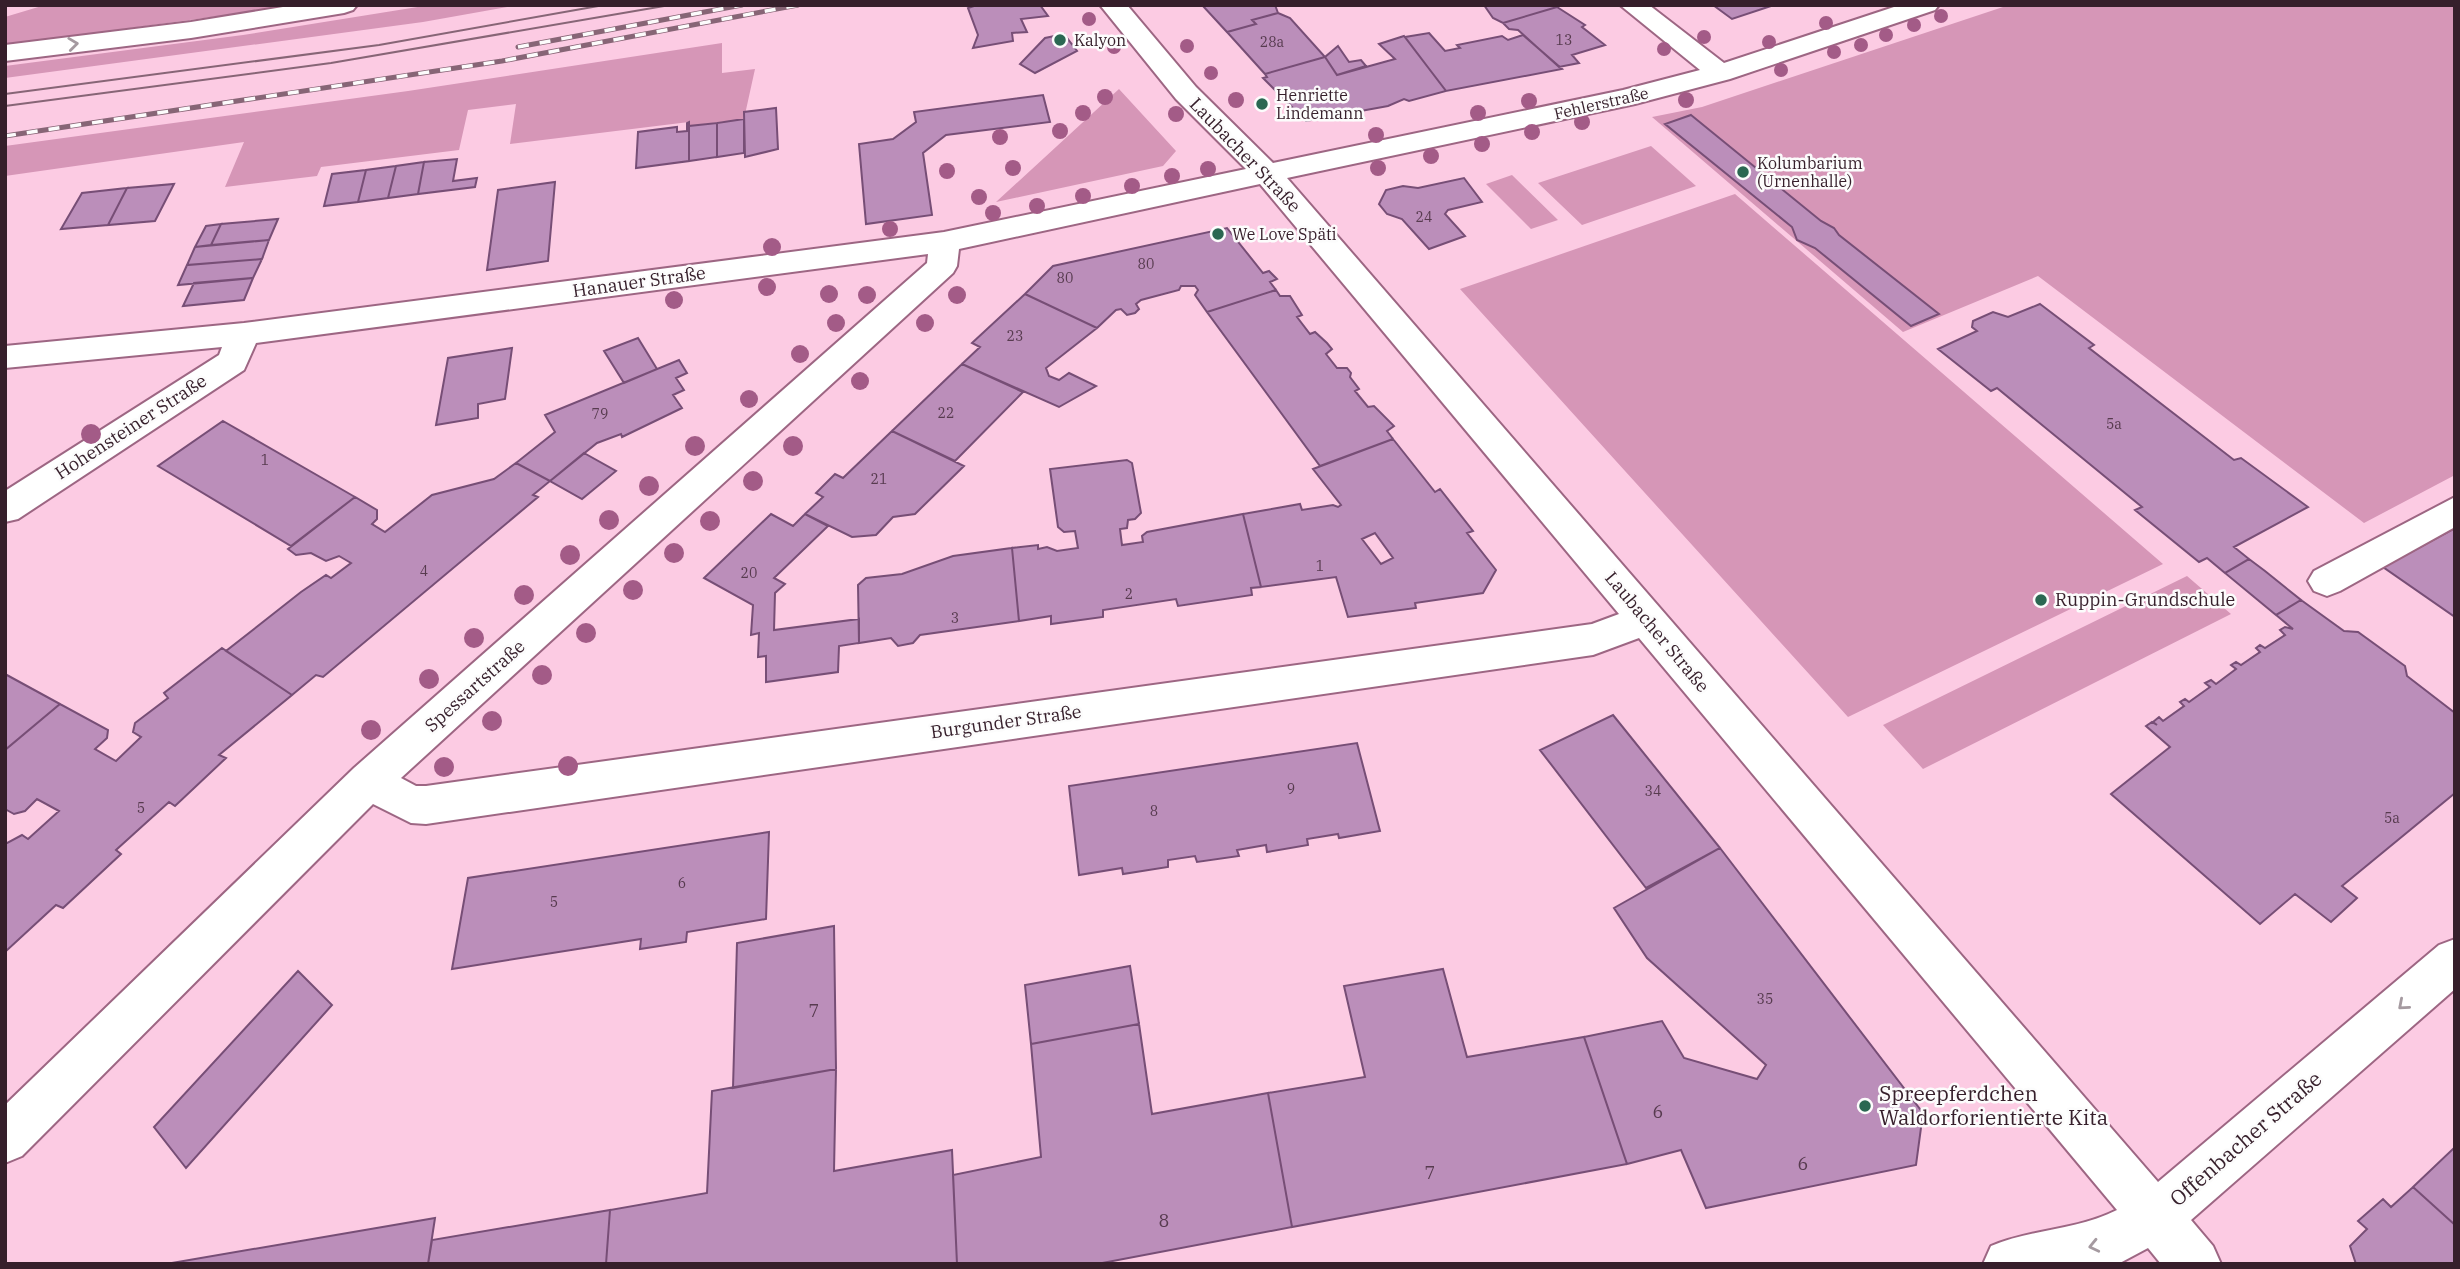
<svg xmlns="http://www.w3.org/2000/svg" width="2460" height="1269" viewBox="0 0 2460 1269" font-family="'IBM Plex Serif',serif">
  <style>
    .green { fill: #d696b7 }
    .building { fill: #bb8eba; stroke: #774e76; stroke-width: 2; fill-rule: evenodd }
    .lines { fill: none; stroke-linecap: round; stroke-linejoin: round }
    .minor-casing { stroke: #9d6683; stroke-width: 4 }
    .highway-casing { stroke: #9d6683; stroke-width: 4 }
    .minor { fill: #fff; fill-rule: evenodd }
    .highway { fill: #fff; fill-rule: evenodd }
    .tram { stroke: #876576; stroke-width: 2 }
    .rail-casing { stroke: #876576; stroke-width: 5 }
    .rail { stroke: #fcfcfc; stroke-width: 3.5; stroke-dasharray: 11; stroke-linecap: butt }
    .tree { fill: #a35b87 }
    .oneway { stroke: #a59aa0 }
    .poi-dot { fill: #2b6752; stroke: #fcfcfc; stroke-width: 2.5 }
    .labels { text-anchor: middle; stroke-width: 5; stroke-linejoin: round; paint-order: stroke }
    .number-label { font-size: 14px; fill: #573b4f }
    .far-poi-label { font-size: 16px; fill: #361f2b; stroke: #fcfcfc; text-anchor: start }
    .far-street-label { font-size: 16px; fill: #361f2b; stroke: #fcfcfc }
    .street-label { font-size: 18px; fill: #361f2b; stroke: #fcfcfc }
    .poi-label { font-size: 18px; fill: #361f2b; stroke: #fcfcfc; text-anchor: start }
    .near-number-label { font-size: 18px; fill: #573b4f }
    .near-poi-label { font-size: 21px; fill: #361f2b; stroke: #fcfcfc; text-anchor: start }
    .near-street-label { font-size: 21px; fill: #361f2b; stroke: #fcfcfc }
  </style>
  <rect width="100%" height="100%" fill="#fccbe3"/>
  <!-- green -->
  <path class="green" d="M45,5H300L5,45V17Z
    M430,5H519L423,22L5,78V66L243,35Z
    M2009,5H2455V475L2364,523L2038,276L1903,332L1652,117L1702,107Z
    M722,43V73L755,69L744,119L689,126V122L510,144L516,104L468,110L459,150L321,167L317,176L225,187L244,142L5,176V146L408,91Z
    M1119,89L1176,151L1163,166L996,202Z
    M1651,146L1696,186L1582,225L1538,183Z
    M1512,175L1558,220L1531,229L1486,184Z
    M1735,194L2163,564L1848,717L1460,289Z
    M2187,576L2231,614L1923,769L1883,725Z"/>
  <!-- building -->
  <path class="building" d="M977,5H1040L1048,16L1021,19L1027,32L1012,33L1013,41L973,48L978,35L968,8Z
    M1202,5H1275L1278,13L1252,20L1256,24L1227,32Z
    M1484,5H1556L1557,7L1503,23L1493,18Z
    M1713,5H1774L1732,19Z
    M1557,7L1585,25L1582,27L1605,45L1572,55L1579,63L1559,67L1518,30L1509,29L1503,23Z
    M1278,13L1290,18L1325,57L1265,74L1227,32L1256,24L1252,20Z
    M1429,33L1445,51L1460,48L1457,45L1502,36L1508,40L1523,35L1562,69L1446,91L1405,37Z
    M1064,34L1077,51L1035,73L1020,64L1045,38Z
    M1404,36L1446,91L1409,101L1404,99L1388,106L1306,121L1263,78L1267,77L1265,74L1325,57L1337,75L1395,59L1379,44Z
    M1338,46L1349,62L1361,60L1366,66L1337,75L1325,57Z
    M1043,95L1050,122L946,135L923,153L932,215L866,224L859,144L893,139L916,122L914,112Z
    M776,108L778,149L745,157L744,112Z
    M1691,115L1821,221L1834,228L1839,235L1939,314L1911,326L1815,248L1797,240L1792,227L1665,124Z
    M744,119V153L717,157V123Z
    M689,122V161L636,168L638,132L677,127V132L687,131V123Z
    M717,123V157L689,161V126Z
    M457,159L453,181L477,178L475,187L418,194L424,162Z
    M424,162L418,194L388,198L396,166Z
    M396,166L388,198L358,202L366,170Z
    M366,170L358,202L324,206L332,174Z
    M1464,178L1482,202L1448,210L1445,214L1465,236L1429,249L1402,219L1387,214L1379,204L1386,190L1403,186L1418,188Z
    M555,182L548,261L487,270L498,190Z
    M174,184L155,221L108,225L127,188Z
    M127,188L108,225L61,229L82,193Z
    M278,219L269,240L211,245L221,224Z
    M221,224L211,245L195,247L206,226Z
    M1227,228L1263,273L1269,271L1277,279L1270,282L1276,290L1207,312L1195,295L1198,290L1195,286H1181L1179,290L1141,300L1136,304L1139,309L1135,313L1127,315L1121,309L1116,310L1097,328L1025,294L1053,266Z
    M269,240L262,259L187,265L195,247Z
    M262,259L253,278L178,285L187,265Z
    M253,278L244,300L183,306L194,283Z
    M1276,290L1280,296H1290L1302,315L1297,317L1310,334L1315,332L1327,343L1332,349L1326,354L1337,368H1347L1351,373L1350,377L1359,389L1355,391L1368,407L1374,406L1394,426L1387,431L1393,439L1320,466L1207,312Z
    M1025,294L1097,328L1046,368L1049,376L1059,380L1069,373L1096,386L1059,407L962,364L980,347L972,343Z
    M2040,304L2094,345L2089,348L2234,460L2241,458L2308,507L2234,547L2249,559L2225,573L2207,558L2199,562L2135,510L2142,507L1997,388L1991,391L1938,349L1977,331L1972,327L1973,321L1993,312L2008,317Z
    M638,338L657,369L624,383L604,351Z
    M512,348L505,399L478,404V418L436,425L448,358Z
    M679,360L687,373L676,378L684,390L673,395L682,408L622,437L621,434L597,443L550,481L516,463L555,432L545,415Z
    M962,364L1023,392L955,461L892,431Z
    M223,421L355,497L291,546L158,466Z
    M892,431L964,466L915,514L893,517L876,535L852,537L805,514L823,497L816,493L835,474L843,478Z
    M1393,439L1435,492L1440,489L1473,531L1467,533L1496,570L1483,593L1415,603L1416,608L1348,617L1336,577L1261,587L1243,514L1300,504L1302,510L1333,505L1338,507L1341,505L1313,469ZM1375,533L1393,558L1381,564L1362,539Z
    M584,453L616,471L582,499L550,481Z
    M1127,460L1132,463L1141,513L1135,519L1128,520L1127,528L1120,529L1122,545L1143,542L1142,536L1147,532L1243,514L1261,587L1251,588L1252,595L1178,606L1176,599L1103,610V617L1051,624V616L1019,621L1012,548L1038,545V549L1047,547L1057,551L1078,548L1075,531L1064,532L1058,527L1050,469Z
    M516,463L550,481L533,495L538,497L323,677L316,675L292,695L226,651L301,592L326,575L331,578L351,563L339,556L326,561L311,553L296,555L288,549L355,497L377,510V519L372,524L385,532L432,495L494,479Z
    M771,514L793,526L805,514L828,526L774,578L785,584L775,593L774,630L859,619V643L839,646L838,672L766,682V656L758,657L759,633L751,635L753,605L704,578Z
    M2455,528V617L2383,567Z
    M1012,548L1019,621L920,635L913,643L898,646L891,638L859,643L858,585L866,578L902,574L953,556Z
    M2249,559L2265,571L2301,600L2276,615L2225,573Z
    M2301,600L2344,631L2358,632L2405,666L2407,676L2455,713V793L2342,886L2357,898L2331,922L2295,894L2260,924L2111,794L2170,747L2146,726L2152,722L2157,725L2153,722L2159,717L2163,721L2184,706L2180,702L2185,699L2189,702L2210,687L2205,683L2211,680L2216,684L2236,669L2231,665L2236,662L2241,665L2260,652L2256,648L2260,645L2265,648L2285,635L2280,630L2285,627L2293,629L2276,615Z
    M222,648L292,695L219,755L226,758L175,806L169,802L116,850L121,854L63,908L56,905L5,952V844L22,835L28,839L59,811L37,799L25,811L14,814L5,809V750L60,704L108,730L107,738L95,749L116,761L141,737L133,732L135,723L168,698L164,693Z
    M5,674L60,704L5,750Z
    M1613,715L1720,848L1646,888L1540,750Z
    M1357,743L1380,831L1339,838L1338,834L1307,839L1308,845L1267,852L1266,845L1237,850L1239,856L1197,862L1195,856L1168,860V867L1123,874L1122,868L1079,875L1069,786Z
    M769,832L766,919L687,932L686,942L640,949L641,939L452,969L468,878Z
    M1720,848L1923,1113L1916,1165L1706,1208L1681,1150L1627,1164L1584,1037L1662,1021L1684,1058L1757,1079L1766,1065L1647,958L1614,908Z
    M834,926L836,1069L733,1088L737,943Z
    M1130,966L1139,1024L1031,1044L1025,985Z
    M1443,969L1467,1057L1584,1037L1627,1164L1292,1227L1268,1093L1365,1077L1344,986Z
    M298,971L332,1005L186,1168L154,1127Z
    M1139,1024L1152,1114L1268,1093L1292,1227L1097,1264H957L953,1175L1041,1157L1031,1044Z
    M836,1069L834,1171L952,1150L957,1264H606L610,1210L707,1193L712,1091Z
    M2455,1147V1225L2413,1187Z
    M2413,1187L2455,1225V1264H2356L2350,1246L2367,1229L2358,1221L2383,1199L2391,1207Z
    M610,1210L606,1264H428L432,1240Z
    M435,1218L428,1264H166Z"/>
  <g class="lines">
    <defs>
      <path id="minor" d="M1100,5H1127L1196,87L1273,163L1623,90L1700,70L1620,5H1649L1724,63L1900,5H1939L1935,10L1730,79L1635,104L1287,178L2158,1182L2439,945L2455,939V989L2191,1220L2213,1246L2221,1264H2161L2148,1248L2118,1264H1983L1991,1246C2031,1229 2078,1230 2117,1210L1639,638L1593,655L426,824L411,823L373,804L22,1156L5,1163V1105L354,768L927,263L928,254L256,343L244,370L18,519L5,522V491L219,355L222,347L5,368V346L244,323L944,232L1246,169L1176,99ZM1260,184L1619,614L1592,624L426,786H416L401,778L953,273L957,266L959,249Z
        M2455,497V527L2340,591L2327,596L2314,591L2308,581L2314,571Z"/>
      <path id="highway" d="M295,5H357L353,10L344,13L191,38L5,61V45L191,22Z"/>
    </defs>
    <!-- minor casing -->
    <use href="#minor" class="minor-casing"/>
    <!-- highway casing -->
    <use href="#highway" class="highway-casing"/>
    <!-- minor -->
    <use href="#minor" class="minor"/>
    <!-- highway -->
    <use href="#highway" class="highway"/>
    <!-- tram -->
    <path class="tram" d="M5,94L379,45L604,5
      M5,106L331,63L670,5"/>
    <defs>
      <path id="rail" d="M518,47L742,5
        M5,136L502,61L798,5"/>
    </defs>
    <!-- rail casing -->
    <use href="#rail" class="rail-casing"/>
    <!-- rail -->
    <use href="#rail" class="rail"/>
  </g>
  <!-- trees -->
  <g class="tree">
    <circle cx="1941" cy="16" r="7"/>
    <circle cx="1089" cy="19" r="7"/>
    <circle cx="1826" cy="23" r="7"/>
    <circle cx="1914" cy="25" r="7"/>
    <circle cx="1886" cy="35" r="7"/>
    <circle cx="1704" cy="37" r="7"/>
    <circle cx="1769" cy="42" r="7"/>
    <circle cx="1861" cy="45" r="7"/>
    <circle cx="1187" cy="46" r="7"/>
    <circle cx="1114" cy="47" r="7"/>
    <circle cx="1664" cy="49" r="7"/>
    <circle cx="1834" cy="52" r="7"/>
    <circle cx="1781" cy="70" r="7"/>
    <circle cx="1211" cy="73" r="7"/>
    <circle cx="1105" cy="97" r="8"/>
    <circle cx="1236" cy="100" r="8"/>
    <circle cx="1686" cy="100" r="8"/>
    <circle cx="1529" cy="101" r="8"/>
    <circle cx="1083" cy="113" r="8"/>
    <circle cx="1478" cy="113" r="8"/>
    <circle cx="1176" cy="114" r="8"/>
    <circle cx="1582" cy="122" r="8"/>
    <circle cx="1060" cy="131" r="8"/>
    <circle cx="1532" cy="132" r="8"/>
    <circle cx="1376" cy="135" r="8"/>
    <circle cx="1000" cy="137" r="8"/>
    <circle cx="1482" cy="144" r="8"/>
    <circle cx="1431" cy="156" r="8"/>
    <circle cx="1013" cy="168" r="8"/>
    <circle cx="1378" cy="168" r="8"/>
    <circle cx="1208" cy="169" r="8"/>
    <circle cx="947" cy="171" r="8"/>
    <circle cx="1172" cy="176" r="8"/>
    <circle cx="1132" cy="186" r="8"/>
    <circle cx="1083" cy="196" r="8"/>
    <circle cx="979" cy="197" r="8"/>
    <circle cx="1037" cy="206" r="8"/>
    <circle cx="993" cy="213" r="8"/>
    <circle cx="890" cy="229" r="8"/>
    <circle cx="772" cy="247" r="9"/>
    <circle cx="767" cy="287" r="9"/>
    <circle cx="829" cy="294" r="9"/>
    <circle cx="867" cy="295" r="9"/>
    <circle cx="957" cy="295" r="9"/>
    <circle cx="674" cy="300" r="9"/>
    <circle cx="836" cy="323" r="9"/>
    <circle cx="925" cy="323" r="9"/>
    <circle cx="800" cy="354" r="9"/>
    <circle cx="860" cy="381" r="9"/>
    <circle cx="749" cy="399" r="9"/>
    <circle cx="91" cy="434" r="10"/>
    <circle cx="695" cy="446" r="10"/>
    <circle cx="793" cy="446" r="10"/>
    <circle cx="753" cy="481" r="10"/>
    <circle cx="649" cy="486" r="10"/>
    <circle cx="609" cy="520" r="10"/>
    <circle cx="710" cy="521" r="10"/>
    <circle cx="674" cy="553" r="10"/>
    <circle cx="570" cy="555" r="10"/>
    <circle cx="633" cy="590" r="10"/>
    <circle cx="524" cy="595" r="10"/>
    <circle cx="586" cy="633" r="10"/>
    <circle cx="474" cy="638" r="10"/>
    <circle cx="542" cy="675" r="10"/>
    <circle cx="429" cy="679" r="10"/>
    <circle cx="492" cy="721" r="10"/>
    <circle cx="371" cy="730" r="10"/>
    <circle cx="568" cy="766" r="10"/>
    <circle cx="444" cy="767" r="10"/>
  </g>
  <!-- one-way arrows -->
  <defs><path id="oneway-chevron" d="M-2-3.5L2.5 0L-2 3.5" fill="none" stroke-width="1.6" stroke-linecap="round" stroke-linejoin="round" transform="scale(1.75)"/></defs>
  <g class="oneway">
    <use href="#oneway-chevron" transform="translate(73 44) rotate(-7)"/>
    <use href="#oneway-chevron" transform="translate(2403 1005) rotate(139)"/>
    <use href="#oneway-chevron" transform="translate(2094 1246) rotate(167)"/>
  </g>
  <!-- markers -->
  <g class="poi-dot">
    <circle cx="1060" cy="40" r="7"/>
    <circle cx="1262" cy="104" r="7"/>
    <circle cx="1743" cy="172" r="7"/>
    <circle cx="1218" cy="234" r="7"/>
    <circle cx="2041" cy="600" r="7"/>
    <circle cx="1865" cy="1106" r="7"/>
  </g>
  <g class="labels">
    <!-- number labels -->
    <g class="number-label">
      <text x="1564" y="45">13</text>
      <text x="1272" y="47">28a</text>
      <text x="1424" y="222">24</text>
      <text x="1146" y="269">80</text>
      <text x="1065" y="283">80</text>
      <text x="1015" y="341">23</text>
      <text x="946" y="418">22</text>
      <text x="600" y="419">79</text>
      <text x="2114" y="429">5a</text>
      <text x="265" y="465">1</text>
      <text x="879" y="484">21</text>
      <text x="1320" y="571">1</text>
      <text x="424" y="576">4</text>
      <text x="749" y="578">20</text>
      <text x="1129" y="599">2</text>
      <text x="955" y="623">3</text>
      <text x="1291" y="794">9</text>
      <text x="1653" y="796">34</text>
      <text x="141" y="813">5</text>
      <text x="1154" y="816">8</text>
      <text x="2392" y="823">5a</text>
      <text x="682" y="888">6</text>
      <text x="554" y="907">5</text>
      <text x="1765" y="1004">35</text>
    </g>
    <!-- far-poi labels -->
    <g class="far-poi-label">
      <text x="1074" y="46">Kalyon</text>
      <text x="1276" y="101">Henriette<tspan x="1276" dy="18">Lindemann</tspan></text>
      <text x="1757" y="169">Kolumbarium<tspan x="1757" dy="18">(Urnenhalle)</tspan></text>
      <text x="1232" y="240">We Love Späti</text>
    </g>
    <!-- far-street labels -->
    <g class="far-street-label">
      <text transform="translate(1601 103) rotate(-13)" y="6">Fehlerstraße</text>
    </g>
    <!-- street labels -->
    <g class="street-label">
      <text transform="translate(1245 155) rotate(46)" y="6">Laubacher Straße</text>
      <text transform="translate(639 282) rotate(-8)" y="6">Hanauer Straße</text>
      <text transform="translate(131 427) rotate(-33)" y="6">Hohensteiner Straße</text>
      <text transform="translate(1657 632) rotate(50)" y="6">Laubacher Straße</text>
      <text transform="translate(475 686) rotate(-42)" y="6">Spessartstraße</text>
      <text transform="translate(1006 722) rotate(-8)" y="6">Burgunder Straße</text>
    </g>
    <!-- poi labels -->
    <g class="poi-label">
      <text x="2055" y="606">Ruppin-Grundschule</text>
    </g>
    <!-- near-number labels -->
    <g class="near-number-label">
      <text x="814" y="1017">7</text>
      <text x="1658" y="1118">6</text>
      <text x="1803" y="1170">6</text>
      <text x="1430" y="1179">7</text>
      <text x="1164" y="1227">8</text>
    </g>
    <!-- near-poi labels -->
    <g class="near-poi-label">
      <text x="1879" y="1101">Spreepferdchen<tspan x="1879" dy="24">Waldorforientierte Kita</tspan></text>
    </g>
    <!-- near-street labels -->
    <g class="near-street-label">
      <text transform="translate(2246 1139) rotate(-41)" y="7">Offenbacher Straße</text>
    </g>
  </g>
  <!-- border -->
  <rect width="2460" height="1269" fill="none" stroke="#361f2b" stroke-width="14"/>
</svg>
